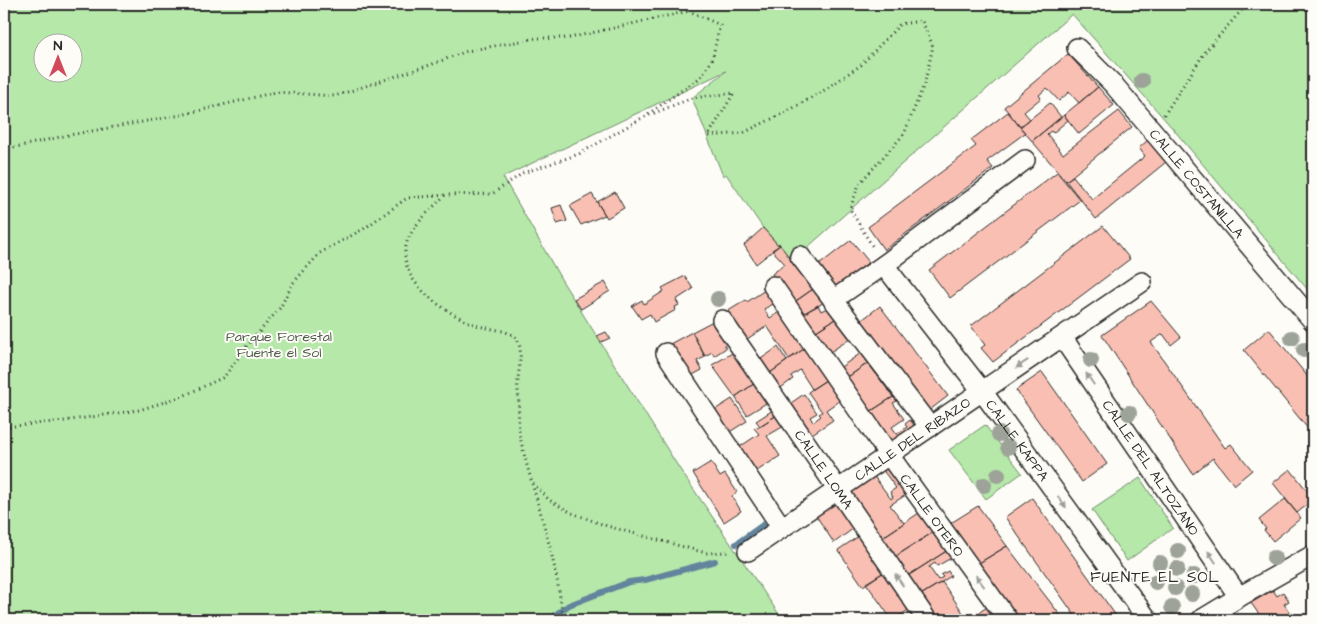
<svg xmlns="http://www.w3.org/2000/svg" width="1317" height="624" viewBox="0 0 1317 624" font-family="'Architects Daughter',sans-serif">
  <style>
    .green { fill: #b5e8a9; stroke: #708a6a; fill-rule: evenodd }
    .lines { fill: none; stroke-linecap: round; stroke-linejoin: round }
    .stream { stroke: #63849c; stroke-width: 6 }
    .building { fill: #f9bfb2; stroke: #2b2b2b }
    .street-casing { stroke: #2b2b2b; stroke-width: 22 }
    .path { stroke: #2b2b2b; stroke-width: 3; stroke-dasharray: 1 4; stroke-linecap: butt }
    .street { stroke: #fdfcf7; stroke-width: 19 }
    .tree { fill: #9da398 }
    .oneway { fill: #9e9e9b }
    .labels { text-anchor: middle; stroke-width: 4; stroke-linejoin: round; paint-order: stroke }
    .street-label { font-size: 14px; fill: #2b2b2b; stroke: #fdfcf7 }
    .park-label { font-size: 14px; fill: #4e5a4a; stroke: #fdfcf7 }
    .neighbourhood-label { font-size: 15px; letter-spacing: 1px; fill: #2b2b2b; stroke: #fdfcf7 }
  </style>
  <rect width="100%" height="100%" fill="#fdfcf7"/>
  <filter id="ink" filterUnits="userSpaceOnUse"><feTurbulence type="fractalNoise" baseFrequency=".02" numOctaves="2"/><feDisplacementMap in="SourceGraphic" scale="10" xChannelSelector="R" yChannelSelector="G"/><feConvolveMatrix kernelMatrix="1 2 1 2 8 2 1 2 1" color-interpolation-filters="sRGB"/></filter>
  <g filter="url(#ink)">
    <!-- green -->
    <path class="green" d="M4,4H799L815,7L818,4H1313V296L1174,130L1072,14L792,261L763,228L726,174L723,176L692,98L726,71L503,177L561,279L679,468L783,620H4ZM42,42H72V72H42Z
      M985,425L1022,473L986,499L949,450Z
      M1140,478L1173,528L1127,561L1092,510Z"/>
    <g class="lines">
      <!-- stream -->
      <path class="stream" d="M736,544L767,522
        M335,620L379,617L402,620
        M548,620L569,605L629,582L645,580L715,561"/>
    </g>
    <!-- building -->
    <path class="building" d="M1068,54L1098,87L1079,103L1069,92L1059,101L1047,88L1039,95L1041,98L1024,112L1030,119L1020,127L1004,107Z
      M1098,87L1114,105L1079,134L1064,115Z
      M1050,103L1061,117L1032,141L1020,127Z
      M1119,111L1132,127L1066,181L1032,141L1064,115L1068,120L1053,133L1051,131L1047,134L1063,154Z
      M1008,112L1025,133L987,161L993,168L884,250L868,227L976,146L971,140Z
      M1148,140L1166,162L1096,219L1066,181L1073,176L1092,199L1145,156L1139,148Z
      M1057,172L1080,200L950,298L929,270Z
      M615,192L624,208L607,218L597,202Z
      M592,194L605,215L581,225L570,206Z
      M561,205L567,221L557,224L552,208Z
      M1103,226L1130,259L993,362L981,348L985,345L971,326Z
      M763,228L778,245L779,243L780,245L756,264L744,245Z
      M851,240L869,262L832,290L815,268Z
      M780,245L813,289L793,303L772,274L785,264L772,250Z
      M685,276L693,289L676,300L679,305L675,307L676,310L654,322L650,314L641,319L632,306L642,300L644,304L664,291L662,288Z
      M605,282L610,291L581,309L574,299Z
      M768,288L777,302L764,309L770,318L782,310L808,346L789,359L767,326L744,341L725,313L746,300L747,302Z
      M813,289L823,303L801,315L793,303Z
      M1151,301L1181,337L1171,345L1163,334L1151,342L1225,448L1231,444L1252,470L1234,485L1213,458L1193,474L1102,335Z
      M818,305L821,311L827,308L835,319L813,333L801,315Z
      M880,306L948,396L926,413L858,323Z
      M835,319L850,339L827,354L813,333Z
      M713,321L727,343L724,345L726,348L714,356L712,352L705,356L692,332Z
      M1269,329L1313,383V435L1244,350Z
      M606,332L610,338L601,342L597,336Z
      M692,332L705,357L697,361L702,370L689,377L668,345Z
      M808,346L829,378L812,389L800,370L791,376L793,379L778,390L767,375Z
      M778,347L787,361L767,375L758,361Z
      M734,352L755,383L735,397L712,365Z
      M861,353L868,363L845,379L838,369Z
      M868,363L893,397L868,413L845,379Z
      M1042,372L1107,464L1082,482L1016,390Z
      M829,378L843,398L826,410L833,420L809,436L788,405L804,394L817,413L810,417L813,422L821,416L819,414L822,412L808,392Z
      M755,383L768,402L747,415L735,397Z
      M893,397L897,401L893,403L904,419L892,427L897,434L907,427L905,424L910,420L918,430L891,446L868,413Z
      M732,399L747,421L728,433L713,411Z
      M773,410L777,415L760,426L756,421Z
      M777,415L784,426L767,436L780,456L754,473L738,448L759,434L754,428L760,426Z
      M711,462L720,477L725,474L737,492L732,496L741,511L724,522L693,473Z
      M889,464L909,493L890,505L904,523L880,539L848,492L873,475L891,499L893,497L890,492L896,488L882,469Z
      M1290,469L1313,498V500L1297,513L1273,483Z
      M1032,498L1119,620H1078L1005,517Z
      M1285,499L1301,518L1273,541L1264,530L1266,529L1259,520Z
      M835,500L854,528L834,543L815,514Z
      M978,506L1007,546L974,566L946,526Z
      M922,511L935,531L893,558L880,539Z
      M935,531L948,550L906,577L893,558Z
      M859,536L884,572L863,586L838,550Z
      M1007,546L1064,620H1012L974,566Z
      M948,550L953,557L937,566L935,563L929,567L938,580L943,577L941,575L948,571L951,576L919,596L906,577Z
      M884,572L910,609L893,620L886,619L890,617L866,583Z
      M942,582L968,620H936L919,596Z
      M1273,590L1277,596L1283,592L1289,601L1284,604L1290,613L1279,620H1263L1251,603Z
      M987,607L997,620H967H968Z"/>
    <g class="lines">
      <defs>
        <g id="street">
          <path id="s1" d="M1077,48L1113,84L1313,321"/>
          <path id="s2" d="M1025,160L884,265L982,391L1148,620"/>
          <path d="M800,256L930,427"/>
          <path id="s3" d="M773,286L889,455L1008,620"/>
          <path d="M833,300L884,265"/>
          <path id="s4" d="M722,320L927,620"/>
          <path id="s5" d="M1062,337L1239,597"/>
          <path d="M666,353L782,528"/>
          <path id="s6" d="M748,551L1142,282"/>
          <path d="M1201,620L1239,597L1313,555"/>
        </g>
      </defs>
      <!-- street casing -->
      <use href="#street" class="street-casing"/>
      <!-- path -->
      <path class="path" d="M648,114L701,77L712,60L720,25L676,5L668,4
        M1164,115L1205,52L1247,4
        M4,150L64,136L181,115L276,92L335,96L430,65L467,51L537,38H569L689,11
        M445,195C432,209 414,223 407,242C394,281 446,313 476,325C486,329 512,330 517,339C525,353 516,375 518,391C520,406 517,424 520,437C529,478 544,519 553,561C558,580 560,601 564,620
        M4,427L64,421L139,410L183,396L224,377L246,347L280,308L293,283L320,253L365,228L407,198L446,195L492,194L523,173L579,154L642,118L692,98L734,93L708,136L743,133L786,112L820,93L861,65L900,24L922,21L933,46L925,82L904,134L859,184L850,209L874,249
        M533,483L549,500L572,513L607,526L706,553L730,552
        M47,620L135,614L163,620"/>
      <!-- street -->
      <use href="#street" class="street"/>
    </g>
    <!-- trees -->
    <g class="tree">
      <circle cx="1142" cy="81" r="8"/>
      <circle cx="718" cy="299" r="8"/>
      <circle cx="1292" cy="338" r="8"/>
      <circle cx="1304" cy="350" r="8"/>
      <circle cx="1091" cy="360" r="8"/>
      <circle cx="1129" cy="413" r="8"/>
      <circle cx="999" cy="434" r="8"/>
      <circle cx="1008" cy="447" r="8"/>
      <circle cx="998" cy="475" r="8"/>
      <circle cx="984" cy="485" r="8"/>
      <circle cx="1178" cy="551" r="8"/>
      <circle cx="1274" cy="558" r="8"/>
      <circle cx="1160" cy="563" r="8"/>
      <circle cx="1177" cy="569" r="8"/>
      <circle cx="1194" cy="576" r="8"/>
      <circle cx="1156" cy="582" r="8"/>
      <circle cx="1175" cy="588" r="8"/>
      <circle cx="1192" cy="594" r="8"/>
      <circle cx="1172" cy="607" r="8"/>
    </g>
    <!-- one-way arrows -->
    <defs><path id="oneway-solid" d="M-6-.8H1V-3.2L6.5 0L1 3.2V.8H-6Z" transform="scale(1.25)"/></defs>
    <g class="oneway">
      <use href="#oneway-solid" transform="translate(1022 364) rotate(146)"/>
      <use href="#oneway-solid" transform="translate(1090 379) rotate(-124)"/>
      <use href="#oneway-solid" transform="translate(1062 502) rotate(54)"/>
      <use href="#oneway-solid" transform="translate(1212 557) rotate(-124)"/>
      <use href="#oneway-solid" transform="translate(899 580) rotate(-125)"/>
      <use href="#oneway-solid" transform="translate(980 581) rotate(-126)"/>
    </g>
  </g>
  <g class="labels">
    <!-- street labels -->
    <g class="street-label">
      <text dy="5" stroke="none"><textPath href="#s1" startOffset="181">CALLE COSTANILLA</textPath></text>
      <text dy="5" stroke="none"><textPath href="#s6" startOffset="199">CALLE DEL RIBAZO</textPath></text>
      <text dy="5" stroke="none"><textPath href="#s2" startOffset="396">CALLE KAPPA</textPath></text>
      <text dy="5" stroke="none"><textPath href="#s5" startOffset="158">CALLE DEL ALTOZANO</textPath></text>
      <text dy="5" stroke="none"><textPath href="#s4" startOffset="181">CALLE LOMA</textPath></text>
      <text dy="5" stroke="none"><textPath href="#s3" startOffset="279">CALLE OTERO</textPath></text>
    </g>
    <!-- park labels -->
    <g class="park-label">
      <text x="279" y="341">Parque Forestal<tspan x="279" dy="16">Fuente el Sol</tspan></text>
    </g>
    <!-- neighbourhood labels -->
    <g class="neighbourhood-label">
      <text x="1155" y="582">FUENTE EL SOL</text>
    </g>
  </g>
  <!-- margin -->
  <rect width="1317" height="624" fill="none" stroke="#fdfcf7" stroke-width="20"/>
  <rect x="10" y="10" width="1297" height="604" fill="none" stroke="#2b2b2b" stroke-width="2" filter="url(#ink)"/>
  <!-- north arrow -->
  <g transform="translate(58 58)"><circle r="24" fill="#fdfcf7" stroke="#a9a8a5"/>
  <path d="M0-4L9 19L0 12L-9 19Z" fill="#d1495b"/>
  <text y="-8" font-size="14" font-weight="bold" text-anchor="middle" fill="#2b2b2b">N</text>
  </g>
</svg>
